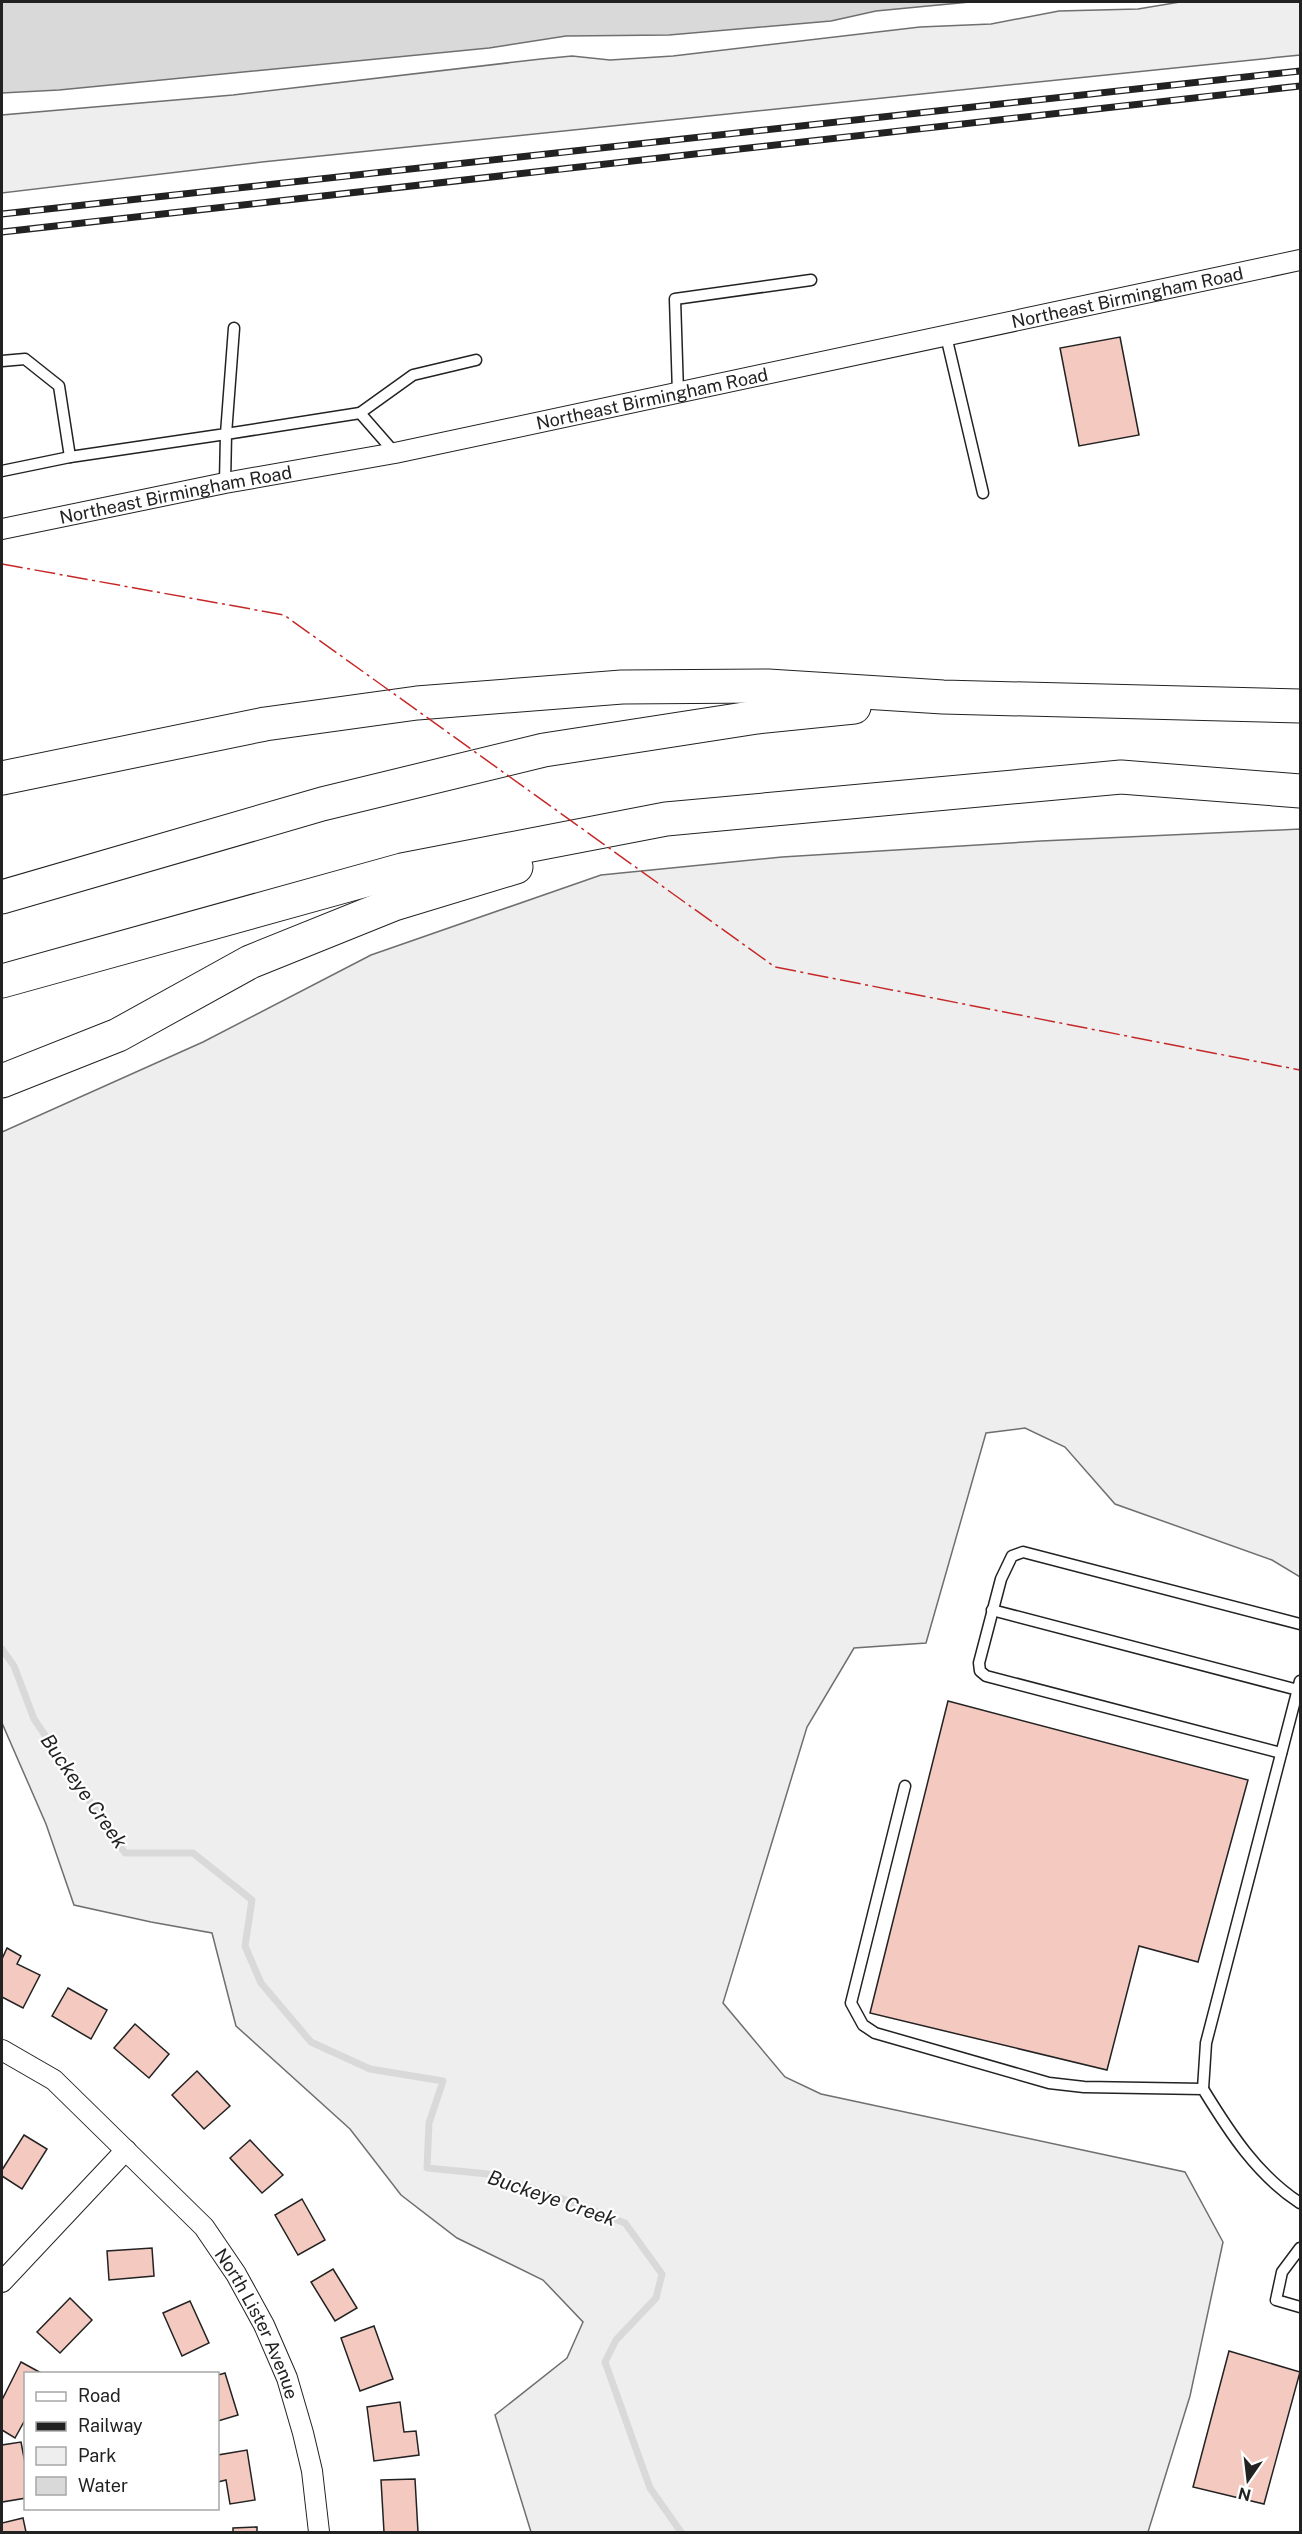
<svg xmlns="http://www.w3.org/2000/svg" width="1302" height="2534" font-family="'Public Sans',sans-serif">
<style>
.green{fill:#eee;stroke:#6f6f6f;stroke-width:1.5}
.water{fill:#d9d9d9;stroke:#6f6f6f;stroke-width:1.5}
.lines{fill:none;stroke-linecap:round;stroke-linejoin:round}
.stream{stroke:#d9d9d9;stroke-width:7}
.building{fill:#f3c9c0;stroke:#222;stroke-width:1.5}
.service-casing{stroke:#222;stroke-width:13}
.minor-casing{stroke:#222;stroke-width:22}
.motorway-casing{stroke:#222;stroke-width:35}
.service{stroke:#fff;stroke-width:10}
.minor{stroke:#fff;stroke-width:20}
.motorway{stroke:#fff;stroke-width:33}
.rail-casing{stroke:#222;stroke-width:7}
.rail{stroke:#fff;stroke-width:4.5;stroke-dasharray:14;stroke-linecap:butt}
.power{stroke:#c62828;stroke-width:1.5;stroke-dasharray:21 4.5 3 4.5;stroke-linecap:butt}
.labels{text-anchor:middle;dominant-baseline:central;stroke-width:4.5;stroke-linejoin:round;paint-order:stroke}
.street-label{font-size:18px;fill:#222;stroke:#fff}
.water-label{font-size:20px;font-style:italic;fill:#222;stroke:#fff}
</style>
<rect width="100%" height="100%" fill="#fff"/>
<g class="green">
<path d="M1180,2H1300V55L262,162L2,193V115L233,95L541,59L572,56L610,60L673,56L920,27L991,24L1059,11L1138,9Z"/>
<path d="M1300,829V1577L1272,1560L1115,1504L1065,1447L1025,1428L986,1433L926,1643L854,1648L807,1727L723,2003L785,2077L821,2094L1185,2172L1223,2242L1190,2396L1148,2532H531L495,2415L567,2358L583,2322L543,2280L457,2238L401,2195L350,2129L236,2026L212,1933L151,1922L74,1905L46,1824L2,1723V1132L203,1042L371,955L601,875L782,857L1041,841Z"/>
</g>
<path class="water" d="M2,2H1015H970L876,11L831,21L669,35L566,36L489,48L59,90L2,93Z"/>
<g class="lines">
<path class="stream" d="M2,1649L14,1666L34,1719L125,1853H193L252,1900L245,1946L261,1983L311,2042L370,2069L443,2081L429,2123L427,2168L488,2174L566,2200L625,2223L662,2274L656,2298L616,2340L605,2362L650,2488L681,2532"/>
</g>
<g class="building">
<path d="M1120,337L1139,435L1079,446L1060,348Z"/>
<path d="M948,1701L1248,1780L1198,1962L1139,1946L1107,2070L870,2013Z"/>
<path d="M7,1948L21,1956L17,1964L40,1975L23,2008L2,1997V1959Z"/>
<path d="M68,1988L107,2010L91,2039L52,2016Z"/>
<path d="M135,2024L169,2054L149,2078L114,2048Z"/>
<path d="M197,2071L230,2106L204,2129L172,2095Z"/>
<path d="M24,2135L47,2149L22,2189L2,2176V2170Z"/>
<path d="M250,2140L283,2175L262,2193L230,2158Z"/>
<path d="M302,2199L325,2240L298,2255L275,2215Z"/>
<path d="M152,2248L154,2276L109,2280L107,2251Z"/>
<path d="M333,2269L357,2308L335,2321L311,2282Z"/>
<path d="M70,2298L92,2320L60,2353L37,2332Z"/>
<path d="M190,2301L209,2343L182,2356L163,2313Z"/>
<path d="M374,2326L393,2379L360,2391L341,2338Z"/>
<path d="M1229,2351L1300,2372L1264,2504L1193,2487Z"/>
<path d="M21,2362L43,2374H26V2418L15,2438L2,2430V2400Z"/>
<path d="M225,2373L238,2415L218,2421V2375Z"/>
<path d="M400,2402L404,2432L416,2431L419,2455L374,2461L367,2407Z"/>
<path d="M21,2442L26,2468V2498L2,2502V2445Z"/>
<path d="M247,2450L255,2500L230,2504L226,2480L218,2482V2455Z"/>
<path d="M415,2479L418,2532H384L381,2480Z"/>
<path d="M23,2518L26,2532H2V2523Z"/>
<path d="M257,2527V2532H233V2528Z"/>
</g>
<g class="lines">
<g class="service-casing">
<g id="service">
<path d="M946,336L983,493"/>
<path d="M2,361L25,359L59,386L70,457"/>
<path d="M678,393L675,299L811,280"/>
<path d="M360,413L413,375L476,360"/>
<path d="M2,471L70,457L226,434L234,328"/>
<path d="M225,483L226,434L360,413L395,453"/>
<path d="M992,1610L1298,1690"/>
<path d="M1281,1753L986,1676L980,1671L979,1663L1001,1579L1012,1556L1023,1552L1300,1624"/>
<path d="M905,1786L851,2003L863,2025L875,2033L1049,2083L1084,2087L1203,2089C1230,2133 1257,2175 1300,2203"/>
<path d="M1203,2089L1206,2043L1300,1681"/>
<path d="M1300,2248L1282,2272L1276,2300L1300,2307"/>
</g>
</g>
<g class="minor-casing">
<g id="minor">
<path id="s1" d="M2,529L225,483L395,453L1300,260"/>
<path id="s2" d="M2,2050L54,2080L204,2227L236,2274L264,2325L287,2378L303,2433L312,2471L319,2532"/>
<path d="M2,2282L126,2150"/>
</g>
</g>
<g class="motorway-casing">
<g id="motorway">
<path d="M2,778L265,724L417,703L622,687L768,686L943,697L1300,706"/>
<path d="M2,897L322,804L544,750L757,717L854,707"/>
<path d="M2,981L402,870L666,819L1121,777L1300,791"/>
<path d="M2,1081L118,1035L250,962L394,904L516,867"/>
</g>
</g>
<use href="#service" class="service"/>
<use href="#minor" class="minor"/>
<use href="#motorway" class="motorway"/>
<g class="rail-casing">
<g id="rail">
<path d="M2,214L1300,71"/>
<path d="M2,232L1300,86"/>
</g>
</g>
<use href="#rail" class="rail"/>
<path class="power" d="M2,564L284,615L775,967L1300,1070"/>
</g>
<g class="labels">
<g class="street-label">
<text stroke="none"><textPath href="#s1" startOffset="1149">Northeast Birmingham Road</textPath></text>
<text stroke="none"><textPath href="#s1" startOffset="663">Northeast Birmingham Road</textPath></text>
<text stroke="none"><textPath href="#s1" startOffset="177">Northeast Birmingham Road</textPath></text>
<text stroke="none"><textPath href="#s2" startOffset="381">North Lister Avenue</textPath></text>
</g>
<g class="water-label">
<text transform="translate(84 1791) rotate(55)">Buckeye Creek</text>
<text transform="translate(552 2198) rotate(19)">Buckeye Creek</text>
</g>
</g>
<rect width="1302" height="2534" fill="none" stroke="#222222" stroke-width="6"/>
<rect x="24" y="2372" width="195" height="138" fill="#ffffff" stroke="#a7a7a7" stroke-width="1.5"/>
<rect x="36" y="2392" width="30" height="9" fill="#ffffff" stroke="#a7a7a7" stroke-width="1.5"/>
<text x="78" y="2402" font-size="18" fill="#222222">Road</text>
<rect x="36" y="2422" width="30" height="9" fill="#222222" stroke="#a7a7a7" stroke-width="1.5"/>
<text x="78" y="2432" font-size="18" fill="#222222">Railway</text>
<rect x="36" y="2447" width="30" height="18" fill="#eeeeee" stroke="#a7a7a7" stroke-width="1.5"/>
<text x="78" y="2462" font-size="18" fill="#222222">Park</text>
<rect x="36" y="2477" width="30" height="18" fill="#d9d9d9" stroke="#a7a7a7" stroke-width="1.5"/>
<text x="78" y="2492" font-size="18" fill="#222222">Water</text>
<g transform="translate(1248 2480) rotate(194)" stroke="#ffffff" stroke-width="4.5" paint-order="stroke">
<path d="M0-4.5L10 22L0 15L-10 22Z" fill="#222222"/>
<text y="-9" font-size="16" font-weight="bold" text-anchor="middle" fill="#222222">N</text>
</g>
</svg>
